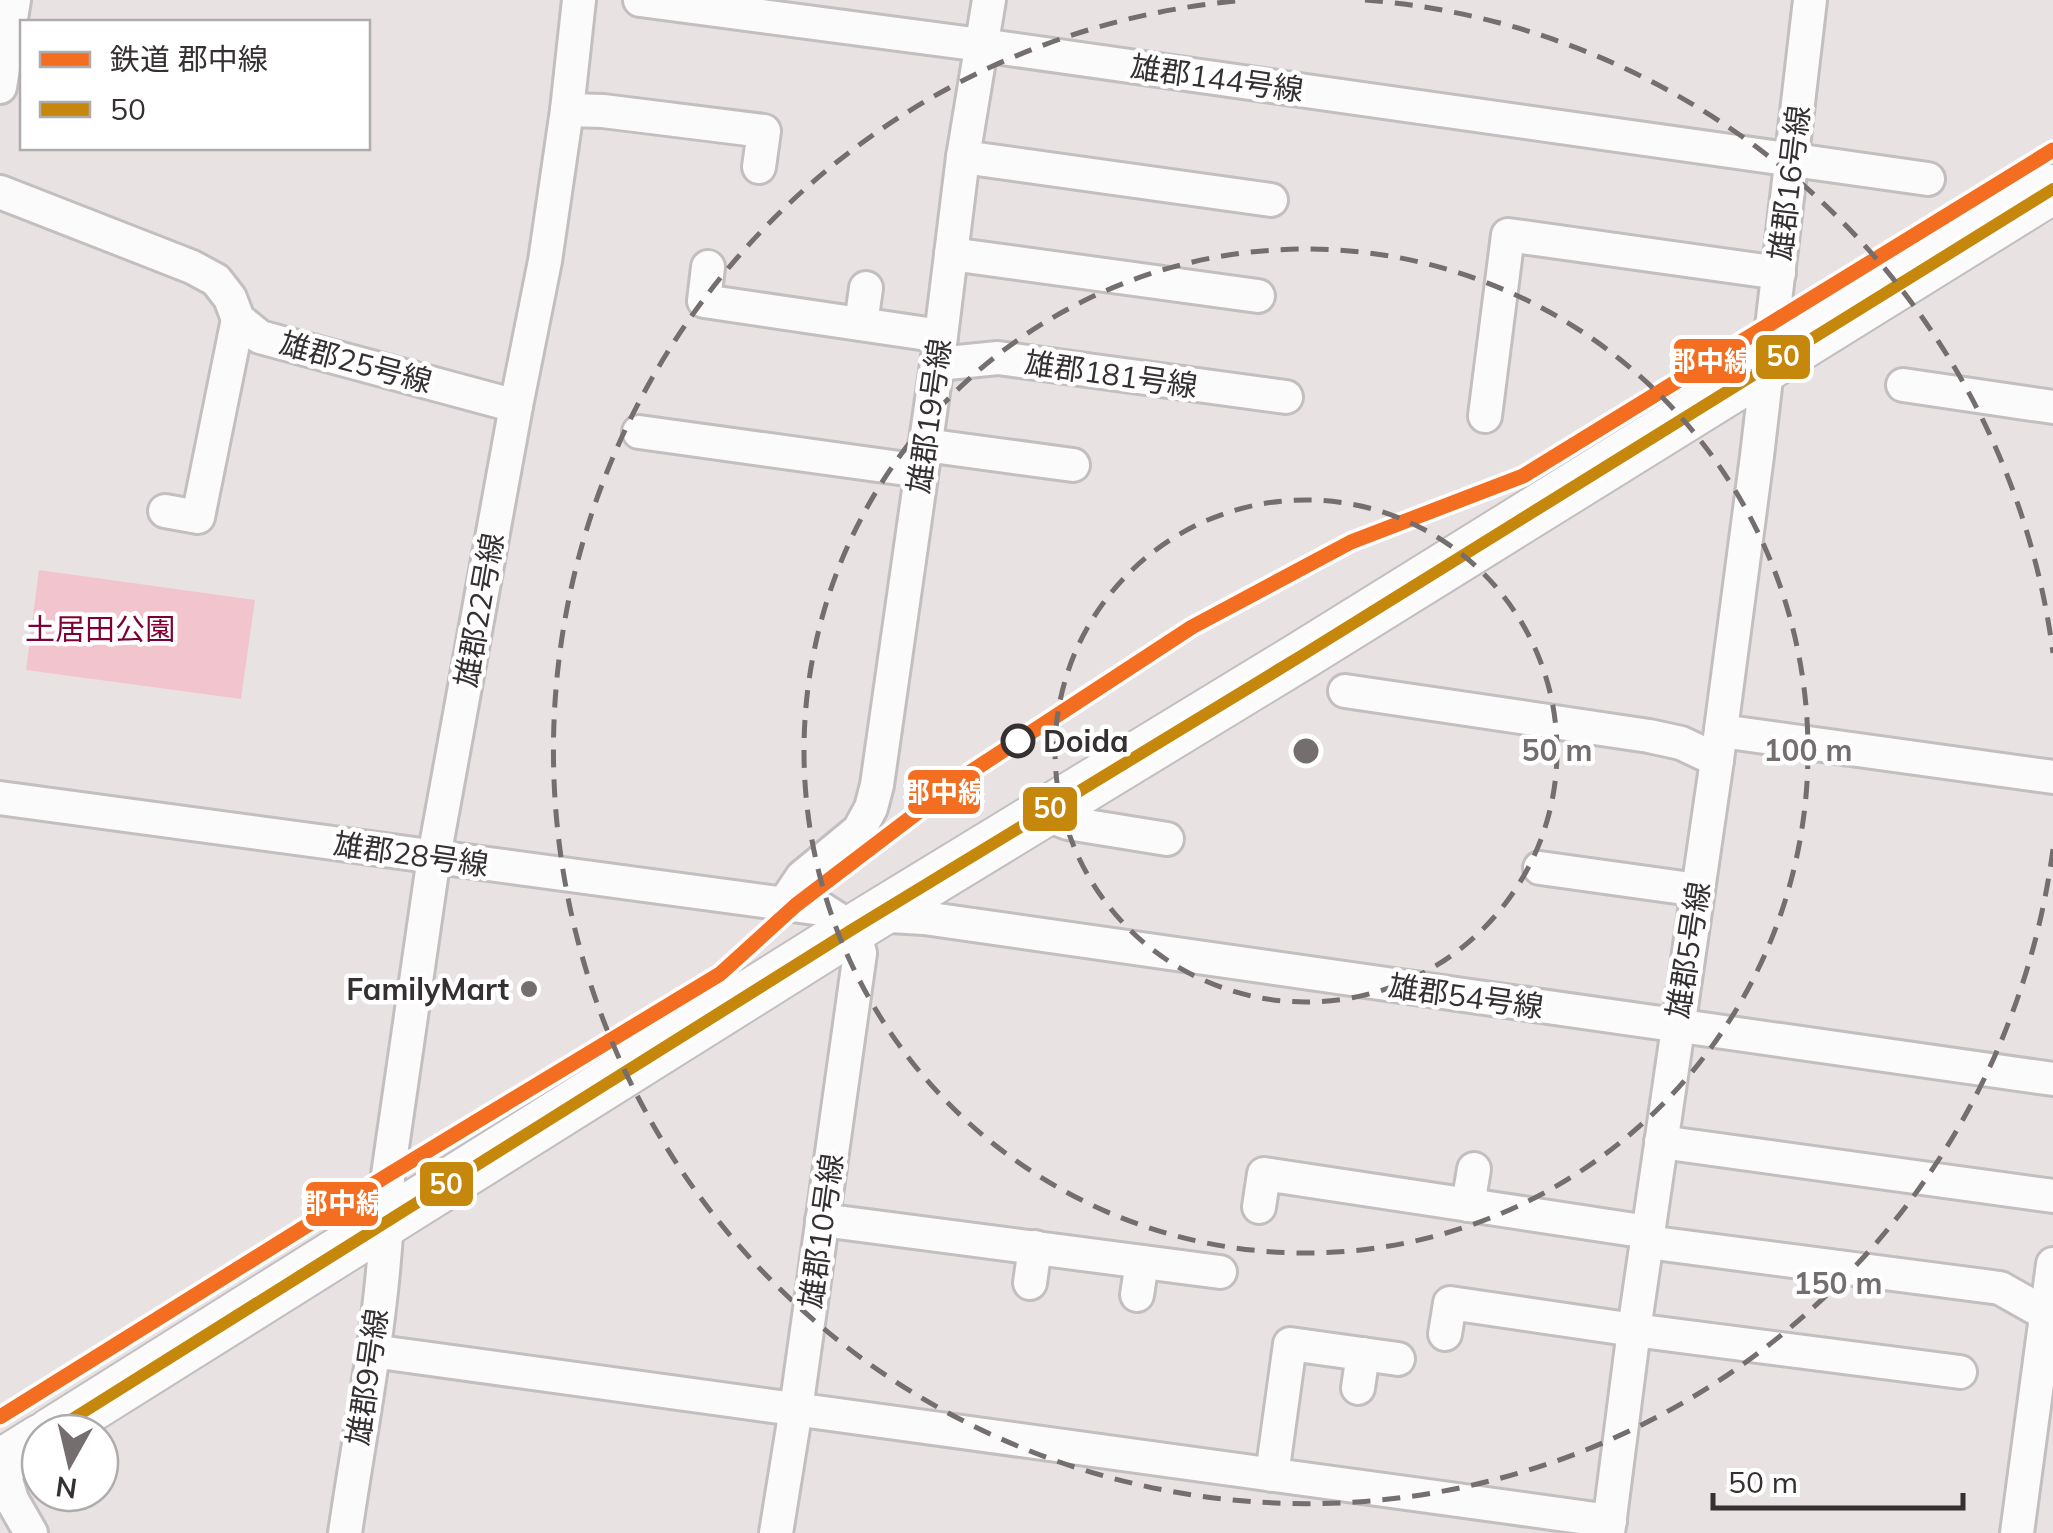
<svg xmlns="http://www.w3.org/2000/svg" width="2053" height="1533" font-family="Mulish,'Noto Sans JP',sans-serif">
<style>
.green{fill:#f2c5ce}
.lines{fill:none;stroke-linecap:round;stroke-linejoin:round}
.minor-casing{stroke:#c3bebf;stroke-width:38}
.secondary-casing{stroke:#c3bebf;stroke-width:52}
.minor{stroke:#fcfbfb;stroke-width:32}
.secondary{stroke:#fcfbfb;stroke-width:48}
.bus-1-casing{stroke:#fff;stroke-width:20}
.bus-1{stroke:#c6880c;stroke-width:12}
.rail-1-casing{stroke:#fff;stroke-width:22}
.rail-1{stroke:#f36e21;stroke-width:15}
.ring{fill:none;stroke:#746e6f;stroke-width:5;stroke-dasharray:18 12}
.stop-dot{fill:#fff;stroke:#353031;stroke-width:5}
.poi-dot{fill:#746e6f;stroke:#fff;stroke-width:4}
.labels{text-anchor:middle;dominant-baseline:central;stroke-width:9;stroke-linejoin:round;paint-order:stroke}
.street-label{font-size:30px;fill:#353031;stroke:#fff}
.park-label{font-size:30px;fill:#7e0034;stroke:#fff}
.stop-label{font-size:30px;font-weight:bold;fill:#353031;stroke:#fff;text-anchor:start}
.poi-label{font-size:30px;font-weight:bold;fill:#353031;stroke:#fff;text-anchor:end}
.centre{fill:#746e6f;stroke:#fff;stroke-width:5}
.ring-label{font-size:30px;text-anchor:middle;font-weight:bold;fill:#746e6f;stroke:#fff;stroke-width:9;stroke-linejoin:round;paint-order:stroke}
.line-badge{stroke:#fff;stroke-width:4}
.badge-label{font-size:28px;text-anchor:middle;font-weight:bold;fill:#fff}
</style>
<rect width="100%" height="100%" fill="#e8e2e3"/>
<path class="green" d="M39,570L255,600L241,699L26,670Z"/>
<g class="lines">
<g class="minor-casing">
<g id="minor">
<path d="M640,0L981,45L1928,179"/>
<path d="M0,87L14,0"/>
<path d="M567,110L603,111L764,131L759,167"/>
<path d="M963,157L1271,200"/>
<path d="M0,192L192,267L216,280L230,298L238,319L260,337L516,406"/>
<path d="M951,254L1258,296"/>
<path d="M708,267L704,301L941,336"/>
<path d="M861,324L866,288"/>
<path d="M937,364L998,358L1286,397"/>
<path d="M1903,385L2053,407"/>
<path d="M1485,416L1508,235L1779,273"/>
<path d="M639,432L921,471"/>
<path d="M925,445L1073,465"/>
<path d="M165,511L198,517L238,319"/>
<path d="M1345,691L1649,736L1681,743L1717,760"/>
<path d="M1721,731L2053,777"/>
<path d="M0,798L822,909L853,929L860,953L796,1409L776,1533"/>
<path d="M1051,809L1060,820L1068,823L1167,839"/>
<path d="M1540,868L1698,890"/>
<path d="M784,904L802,877L859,830L871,808L877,785L941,336L963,157L989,0"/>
<path d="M874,915L924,918L2053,1079"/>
<path d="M1661,1142L2053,1196"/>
<path d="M1468,1205L1474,1169"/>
<path d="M1259,1207L1264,1174L1648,1232"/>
<path d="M822,1220L1220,1272"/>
<path d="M1647,1242L2000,1288L2046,1314"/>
<path d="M1030,1283L1035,1247"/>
<path d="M1137,1295L1142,1262"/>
<path d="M1445,1334L1450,1303L1634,1330L1960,1372"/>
<path d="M372,1351L1610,1521"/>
<path d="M1358,1388L1363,1354"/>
<path d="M1,1464L12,1500L31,1533"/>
<path d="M1272,1475L1290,1344L1398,1359"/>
<path d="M345,1533C362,1416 388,1294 388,1175L434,857L516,406L545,261L567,110L579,0"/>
<path d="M1608,1533L1634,1330L1717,760L1757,456L1810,0"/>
<path d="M2017,1533L2053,1264"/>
</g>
</g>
<g class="secondary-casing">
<g id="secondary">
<path d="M50,1433L853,929L1301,656L2053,189"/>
<path d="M0,1464L40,1439"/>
</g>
</g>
<use href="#minor" class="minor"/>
<use href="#secondary" class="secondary"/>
<g class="bus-1-casing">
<path id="bus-1" d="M50,1433L853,929L1301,656L2053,189"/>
</g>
<use href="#bus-1" class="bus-1"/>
<g class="rail-1-casing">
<path id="rail-1" d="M0,1417L388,1175L720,974L796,905L972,771L1192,627L1351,542L1523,476L2053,150"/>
</g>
<use href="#rail-1" class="rail-1"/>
</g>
<g class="ring">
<circle cx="1306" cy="751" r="251"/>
<circle cx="1306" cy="751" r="502"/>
<path d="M2053 849A753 753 0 1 1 1247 0M1365 0A753 753 0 0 1 2053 653"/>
</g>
<circle class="stop-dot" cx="1018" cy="741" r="15"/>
<circle class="poi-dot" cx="529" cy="989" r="10"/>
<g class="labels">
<g class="street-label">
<text transform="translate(1217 78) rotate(8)">雄郡144号線</text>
<text transform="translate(1789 183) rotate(-83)">雄郡16号線</text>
<text transform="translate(356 362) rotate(15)">雄郡25号線</text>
<text transform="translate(1111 374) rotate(8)">雄郡181号線</text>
<text transform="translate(929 416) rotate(-82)">雄郡19号線</text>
<text transform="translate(479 610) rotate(-80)">雄郡22号線</text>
<text transform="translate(411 854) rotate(8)">雄郡28号線</text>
<text transform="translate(1688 950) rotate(-81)">雄郡5号線</text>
<text transform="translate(1466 996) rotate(8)">雄郡54号線</text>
<text transform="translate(821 1231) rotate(-82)">雄郡10号線</text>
<text transform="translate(367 1377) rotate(-82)">雄郡9号線</text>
</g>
<g class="park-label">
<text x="100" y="629">土居田公園</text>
</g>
<g class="stop-label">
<text x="1043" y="741">Doida</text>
</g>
<g class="poi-label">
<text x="509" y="989">FamilyMart</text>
</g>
</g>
<circle cx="1306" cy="751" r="15" class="centre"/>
<g class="ring-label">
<text x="1557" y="761">50 m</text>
<text x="1808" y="761">100 m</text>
<text x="1838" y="1294">150 m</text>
</g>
<g class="line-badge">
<rect x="1754" y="333" width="58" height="48" rx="10" fill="#c6880c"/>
<rect x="1672" y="337" width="76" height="48" rx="10" fill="#f36e21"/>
<rect x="906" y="768" width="76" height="48" rx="10" fill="#f36e21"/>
<rect x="1021" y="785" width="58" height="48" rx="10" fill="#c6880c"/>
<rect x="418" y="1160" width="57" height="48" rx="10" fill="#c6880c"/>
<rect x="304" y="1180" width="76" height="48" rx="10" fill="#f36e21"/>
</g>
<g class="badge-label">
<text x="1783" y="366">50</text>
<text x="1710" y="371">郡中線</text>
<text x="944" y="802">郡中線</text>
<text x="1050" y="818">50</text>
<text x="446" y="1194">50</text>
<text x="342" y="1213">郡中線</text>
</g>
<rect x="20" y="20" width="350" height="130" fill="#ffffff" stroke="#aeacad" stroke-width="2.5"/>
<rect x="40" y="52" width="50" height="15" fill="#f36e21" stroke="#aeacad" stroke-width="2.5"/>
<text x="110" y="70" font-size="30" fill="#353031">鉄道 郡中線</text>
<rect x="40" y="102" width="50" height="15" fill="#c6880c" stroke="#aeacad" stroke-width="2.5"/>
<text x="110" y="120" font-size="30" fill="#353031">50</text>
<g transform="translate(70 1463) rotate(188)"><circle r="48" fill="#ffffff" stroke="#aeacad" stroke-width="2.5"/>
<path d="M0-8L18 38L0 25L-18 38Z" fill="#746e6f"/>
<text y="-15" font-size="28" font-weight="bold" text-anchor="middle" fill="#353031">N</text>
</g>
<path d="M1713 1493v15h250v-15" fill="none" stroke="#353031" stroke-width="5"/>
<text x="1728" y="1493" font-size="30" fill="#353031" stroke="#ffffff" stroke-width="8" paint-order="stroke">50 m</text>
</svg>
